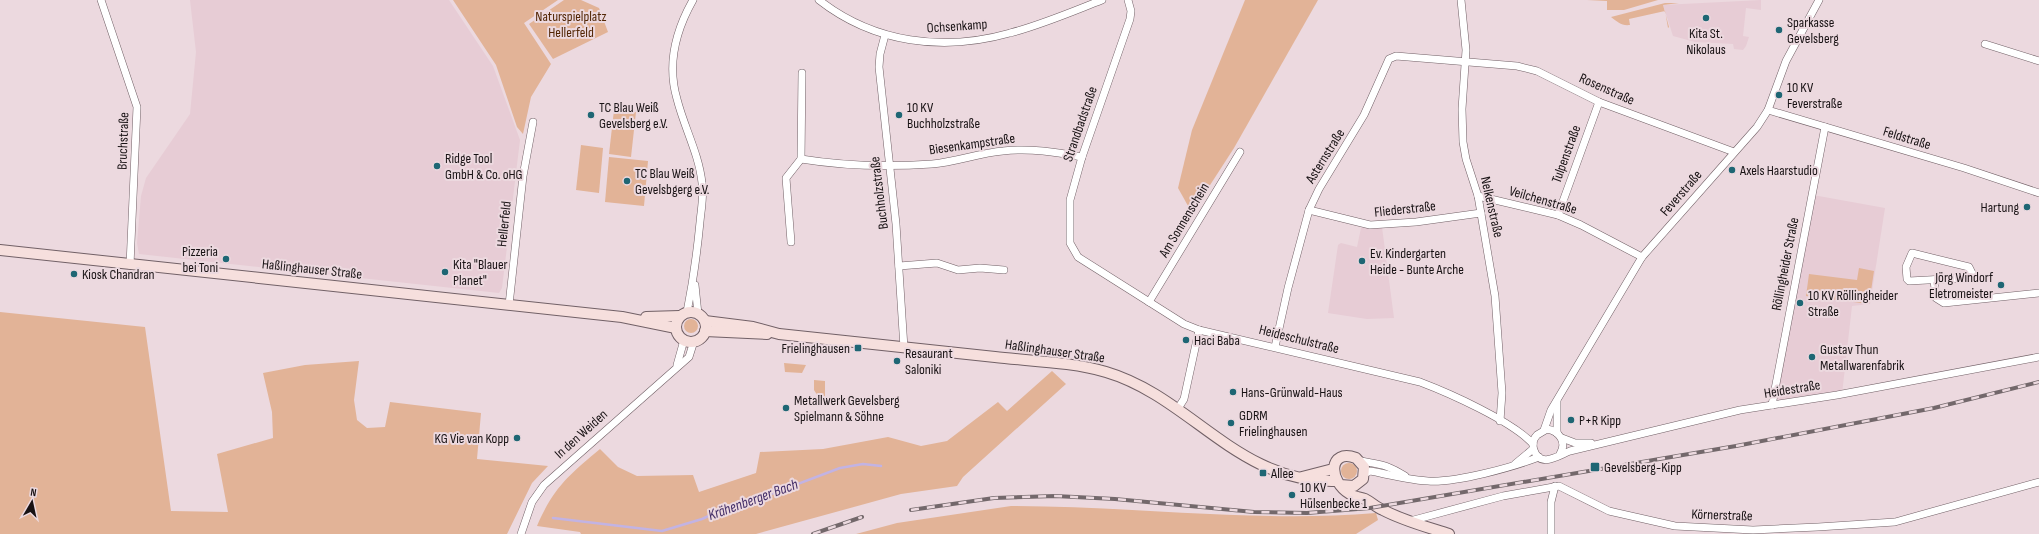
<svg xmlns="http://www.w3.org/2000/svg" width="2039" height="534" font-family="'Sofia Sans Condensed',sans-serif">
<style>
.built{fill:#e7ccd5}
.green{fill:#e2b397}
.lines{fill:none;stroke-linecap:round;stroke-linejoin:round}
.stream{stroke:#c2b3e3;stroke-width:2.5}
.street-casing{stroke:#716066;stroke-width:8}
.secondary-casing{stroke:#716066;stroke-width:12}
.street{stroke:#fff;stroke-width:7}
.secondary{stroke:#f6dfdd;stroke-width:10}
.rail-casing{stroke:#73686b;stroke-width:4}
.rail{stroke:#ecd9df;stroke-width:2.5;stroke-dasharray:8;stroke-linecap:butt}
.poi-dot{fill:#1e6674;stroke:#ecd9df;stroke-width:1.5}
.labels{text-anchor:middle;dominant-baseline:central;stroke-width:4;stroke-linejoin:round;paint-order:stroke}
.park-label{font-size:14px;fill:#522605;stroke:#ecd9df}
.poi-label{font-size:14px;fill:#181214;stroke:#ecd9df;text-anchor:start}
.street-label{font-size:14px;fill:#181214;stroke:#ecd9df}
.water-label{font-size:15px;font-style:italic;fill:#432d67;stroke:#ecd9df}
</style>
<rect width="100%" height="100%" fill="#ecd9df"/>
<g class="built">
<path d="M190,0H449L493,66L520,140L502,288L499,293L139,254L137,243L141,196L146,178L190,114L196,52Z"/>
<path d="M1761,0V10L1746,8L1743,36L1749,37L1746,46L1743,50L1734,49L1733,44L1695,42L1673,36L1663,5Z"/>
<path d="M1813,195L1885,208L1870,304L1852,306L1842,394L1772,405Z"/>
<path d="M1382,227L1394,318L1367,319L1328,313L1338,245L1341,243L1357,247L1361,228Z"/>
</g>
<g class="green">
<path d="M453,0H558L524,23L551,64L531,97L523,134L517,127L496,65Z"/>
<path d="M564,0H581L599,8L608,32L553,59L529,24Z"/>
<path d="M1245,0H1318L1234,148L1192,213L1178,188L1192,130Z"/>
<path d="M1587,0H1658L1624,10H1607V1Z"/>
<path d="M1665,3H1679L1663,5L1669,27L1668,28L1665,11L1629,19L1630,25C1621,26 1618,22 1611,17Z"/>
<path d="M614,110L636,112L631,157L609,154Z"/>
<path d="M581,145L603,148L599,193L576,190Z"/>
<path d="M609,157L648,161L644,206L605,202Z"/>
<path d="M1859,268L1874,271L1869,304L1806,296L1809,274L1857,280Z"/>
<path d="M0,312L145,327L171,511L228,512L217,454L273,438L272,412L263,373L305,365L359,361L354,400L357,420L367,428L385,427L390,402L481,413L477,459L548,466L532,483L507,534H0Z"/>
<circle cx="691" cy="326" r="7"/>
<path d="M784,363L806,365L802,373L785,372Z"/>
<path d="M1052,371L1066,384L963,477L957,486L901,494L756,534H581L580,532L537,526C553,488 569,475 600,449L618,467L637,476L693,475L699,492L756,473L760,452L823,449L888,437L921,446L947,441L998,402L1007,411Z"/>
<path d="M814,380L825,381V396L821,401L814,390Z"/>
<circle cx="1349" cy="471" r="8"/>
<path d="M1011,506C1133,506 1254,523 1376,513L1378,520L1356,534H856L897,523Z"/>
</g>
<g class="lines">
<path class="stream" d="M553,518L662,531L702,519L726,508L750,502L840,468L863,464L881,466"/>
<g class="street-casing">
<g id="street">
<path d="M101,0L137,107L130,265"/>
<path d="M819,0C874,43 943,52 1010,33C1041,25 1071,12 1102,0"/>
<path d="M1128,0L1131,11L1130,19L1082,157L1070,200V243L1078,257L1184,324L1199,330L1420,382C1449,393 1512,421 1533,444"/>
<path d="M1461,0L1466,50L1462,109L1463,142L1466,159L1478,196L1495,296L1502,393L1500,421"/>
<path d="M885,35L880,54L879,67L896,224L904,348"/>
<path d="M1985,44L2039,61"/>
<path d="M1768,110L1964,168L2039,193"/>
<path d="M801,159C844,166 889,167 932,164C956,162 979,153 1003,151C1030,148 1056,152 1082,157"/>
<path d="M1478,196L1558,215L1581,225L1642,257"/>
<path d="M1309,210L1370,225L1416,222L1481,213"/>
<path d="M1558,215L1599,102"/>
<path d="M791,242L786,178L801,159L802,73"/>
<path d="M1912,253L1969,267L1972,273L1968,278H1964L1909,281L1907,279L1906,267Z"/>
<path d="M899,266L937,263L958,270L980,268L1004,270"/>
<path d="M1934,280L1936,298L1944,303L2039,293"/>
<path d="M695,285L698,314"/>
<path d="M1149,302L1240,152"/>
<path d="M509,305L523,176L533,122"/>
<path d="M687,312C693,282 697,253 700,222C701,210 704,196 702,183C699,154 684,127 677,99C667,65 676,30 693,0"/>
<path d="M1275,347L1288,288L1309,210L1319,189L1364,115L1389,59L1396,56L1517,66L1537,71L1599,102L1734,152"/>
<path d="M677,365L684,340"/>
<path d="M1557,402V433"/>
<path d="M1772,405L1825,127"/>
<path d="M1177,410L1184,399L1199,330"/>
<path d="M1544,430L1551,410L1642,257L1757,127L1768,110L1786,61L1819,0"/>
<path d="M1562,438L1575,443H1591"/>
<path d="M1560,454C1567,443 1560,431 1547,429L1537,435C1533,439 1532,444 1534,450C1540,469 1559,455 1570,451L1740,410L1837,395L2039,357"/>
<path d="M1361,461C1382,465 1386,464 1405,476"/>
<path d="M1515,464L1533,449"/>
<path d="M1364,474L1370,471L1376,472C1393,476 1410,480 1428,481C1456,483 1513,467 1539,457"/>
<path d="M1410,521L1503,496L1559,486L1609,511L1675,526L1753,530L1818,527L1895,522L2039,482"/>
<path d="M521,534L532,502L544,485L689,357L694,341"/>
<path d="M1551,534V502L1555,486"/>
</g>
</g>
<g class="secondary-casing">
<g id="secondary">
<path d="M0,250L622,317L676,328"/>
<circle cx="691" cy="327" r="15"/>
<path d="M646,317L680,316"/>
<path d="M705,321L753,327L779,334C851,342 923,350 995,357C1029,361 1073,362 1106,372C1191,397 1238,484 1336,481"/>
<path d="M705,331L767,334"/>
<path d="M1302,477L1333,469"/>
<path d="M1340,485L1354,486L1363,479L1364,467L1356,458C1328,448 1328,481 1350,494C1354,497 1360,497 1365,499C1371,502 1376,507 1383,510C1404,521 1427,527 1449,534"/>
</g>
</g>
<use href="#street" class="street"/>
<use href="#secondary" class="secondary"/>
<g class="rail-casing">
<g id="rail">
<path d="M911,510L994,498L1055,496L1115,499L1254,512L1307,513L1370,508L1736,446L1934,408L2039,382"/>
<path d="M813,534L862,517"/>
</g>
</g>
<use href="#rail" class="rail"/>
</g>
<g class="poi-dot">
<circle cx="1706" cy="18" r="4"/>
<circle cx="1779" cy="30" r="4"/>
<circle cx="1779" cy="95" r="4"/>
<circle cx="591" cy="115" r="4"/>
<circle cx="899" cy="115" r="4"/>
<circle cx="437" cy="166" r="4"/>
<circle cx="1732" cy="170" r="4"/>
<circle cx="627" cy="181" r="4"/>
<circle cx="2027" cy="207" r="4"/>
<circle cx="226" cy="259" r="4"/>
<circle cx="1362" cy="261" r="4"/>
<circle cx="445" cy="272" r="4"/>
<circle cx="74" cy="274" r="4"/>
<circle cx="2001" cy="285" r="4"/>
<circle cx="1800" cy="303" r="4"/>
<circle cx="1186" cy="340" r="4"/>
<rect x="854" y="344" width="8" height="8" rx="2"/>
<circle cx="1812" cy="357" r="4"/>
<circle cx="897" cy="361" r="4"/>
<circle cx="1233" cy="392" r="4"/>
<circle cx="786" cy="408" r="4"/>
<circle cx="1571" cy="420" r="4"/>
<circle cx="1231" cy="423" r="4"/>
<circle cx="517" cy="438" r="4"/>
<rect x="1590" y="462" width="10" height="10" rx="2"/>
<rect x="1259" y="469" width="8" height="8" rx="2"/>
<circle cx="1292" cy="495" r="4"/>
</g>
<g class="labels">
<g class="park-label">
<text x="571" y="16">Naturspielplatz<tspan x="571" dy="16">Hellerfeld</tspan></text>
</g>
<g class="poi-label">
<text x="1787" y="22">Sparkasse<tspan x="1787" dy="16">Gevelsberg</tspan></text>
<text x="1706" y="33" text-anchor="middle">Kita St.<tspan x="1706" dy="16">Nikolaus</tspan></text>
<text x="1787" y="87">10 KV<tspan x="1787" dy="16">Feverstraße</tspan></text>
<text x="599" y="107">TC Blau Weiß<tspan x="599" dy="16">Gevelsberg e.V.</tspan></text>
<text x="907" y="107">10 KV<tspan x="907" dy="16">Buchholzstraße</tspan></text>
<text x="445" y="158">Ridge Tool<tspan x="445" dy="16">GmbH &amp; Co. oHG</tspan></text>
<text x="1740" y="170">Axels Haarstudio</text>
<text x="635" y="173">TC Blau Weiß<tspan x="635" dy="16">Gevelsbgerg e.V.</tspan></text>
<text x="2019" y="207" text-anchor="end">Hartung</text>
<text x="218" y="251" text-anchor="end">Pizzeria<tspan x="218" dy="16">bei Toni</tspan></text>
<text x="1370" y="253">Ev. Kindergarten<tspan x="1370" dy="16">Heide - Bunte Arche</tspan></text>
<text x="453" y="264">Kita "Blauer<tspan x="453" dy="16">Planet"</tspan></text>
<text x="82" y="274">Kiosk Chandran</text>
<text x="1993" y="277" text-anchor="end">Jörg Windorf<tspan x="1993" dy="16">Eletromeister</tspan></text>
<text x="1808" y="295">10 KV Röllingheider<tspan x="1808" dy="16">Straße</tspan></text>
<text x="1194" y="340">Haci Baba</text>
<text x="850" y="348" text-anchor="end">Frielinghausen</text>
<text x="1820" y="349">Gustav Thun<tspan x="1820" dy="16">Metallwarenfabrik</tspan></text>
<text x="905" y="353">Resaurant<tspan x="905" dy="16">Saloniki</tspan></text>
<text x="1241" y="392">Hans-Grünwald-Haus</text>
<text x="794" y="400">Metallwerk Gevelsberg<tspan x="794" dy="16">Spielmann &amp; Söhne</tspan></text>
<text x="1239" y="415">GDRM<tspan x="1239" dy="16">Frielinghausen</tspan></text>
<text x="1579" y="420">P+R Kipp</text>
<text x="509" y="438" text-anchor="end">KG Vie van Kopp</text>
<text x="1604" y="467">Gevelsberg-Kipp</text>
<text x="1271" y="473">Allee</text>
<text x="1300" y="487">10 KV<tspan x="1300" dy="16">Hülsenbecke 1</tspan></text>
</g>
<g class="street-label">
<text transform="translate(957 26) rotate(-4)">Ochsenkamp</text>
<text transform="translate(1607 89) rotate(24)">Rosenstraße</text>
<text transform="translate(1080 124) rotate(-71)">Strandbadstraße</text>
<text transform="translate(1907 138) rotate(17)">Feldstraße</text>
<text transform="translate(123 141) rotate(-88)">Bruchstraße</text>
<text transform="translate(972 144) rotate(-8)">Biesenkampstraße</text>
<text transform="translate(1566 154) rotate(-70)">Tulpenstraße</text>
<text transform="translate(1325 156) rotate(-58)">Asternstraße</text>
<text transform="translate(879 193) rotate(-97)">Buchholzstraße</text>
<text transform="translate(1681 193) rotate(-49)">Feverstraße</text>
<text transform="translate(1543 200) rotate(16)">Veilchenstraße</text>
<text transform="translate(1492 207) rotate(77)">Nelkenstraße</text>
<text transform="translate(1405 209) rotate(-6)">Fliederstraße</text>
<text transform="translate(1184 220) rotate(-59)">Am Sonnenschein</text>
<text transform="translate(504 224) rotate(-84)">Hellerfeld</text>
<text transform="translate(1785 264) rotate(-79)">Röllingheider Straße</text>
<text transform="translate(312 269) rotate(6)">Haßlinghauser Straße</text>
<text transform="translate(1299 339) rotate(14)">Heideschulstraße</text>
<text transform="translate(1055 351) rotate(8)">Haßlinghauser Straße</text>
<text transform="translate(1792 389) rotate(-9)">Heidestraße</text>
<text transform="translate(581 434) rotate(-42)">In den Weiden</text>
<text transform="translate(1722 515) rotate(2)">Körnerstraße</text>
</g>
<g class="water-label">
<text transform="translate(753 500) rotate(-20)">Krähenberger Bach</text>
</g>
</g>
<g transform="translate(32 502) rotate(9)" stroke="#ecd9df" stroke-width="3" paint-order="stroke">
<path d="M0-3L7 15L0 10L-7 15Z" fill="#181214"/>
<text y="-6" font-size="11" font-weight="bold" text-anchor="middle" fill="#181214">N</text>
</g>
</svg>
